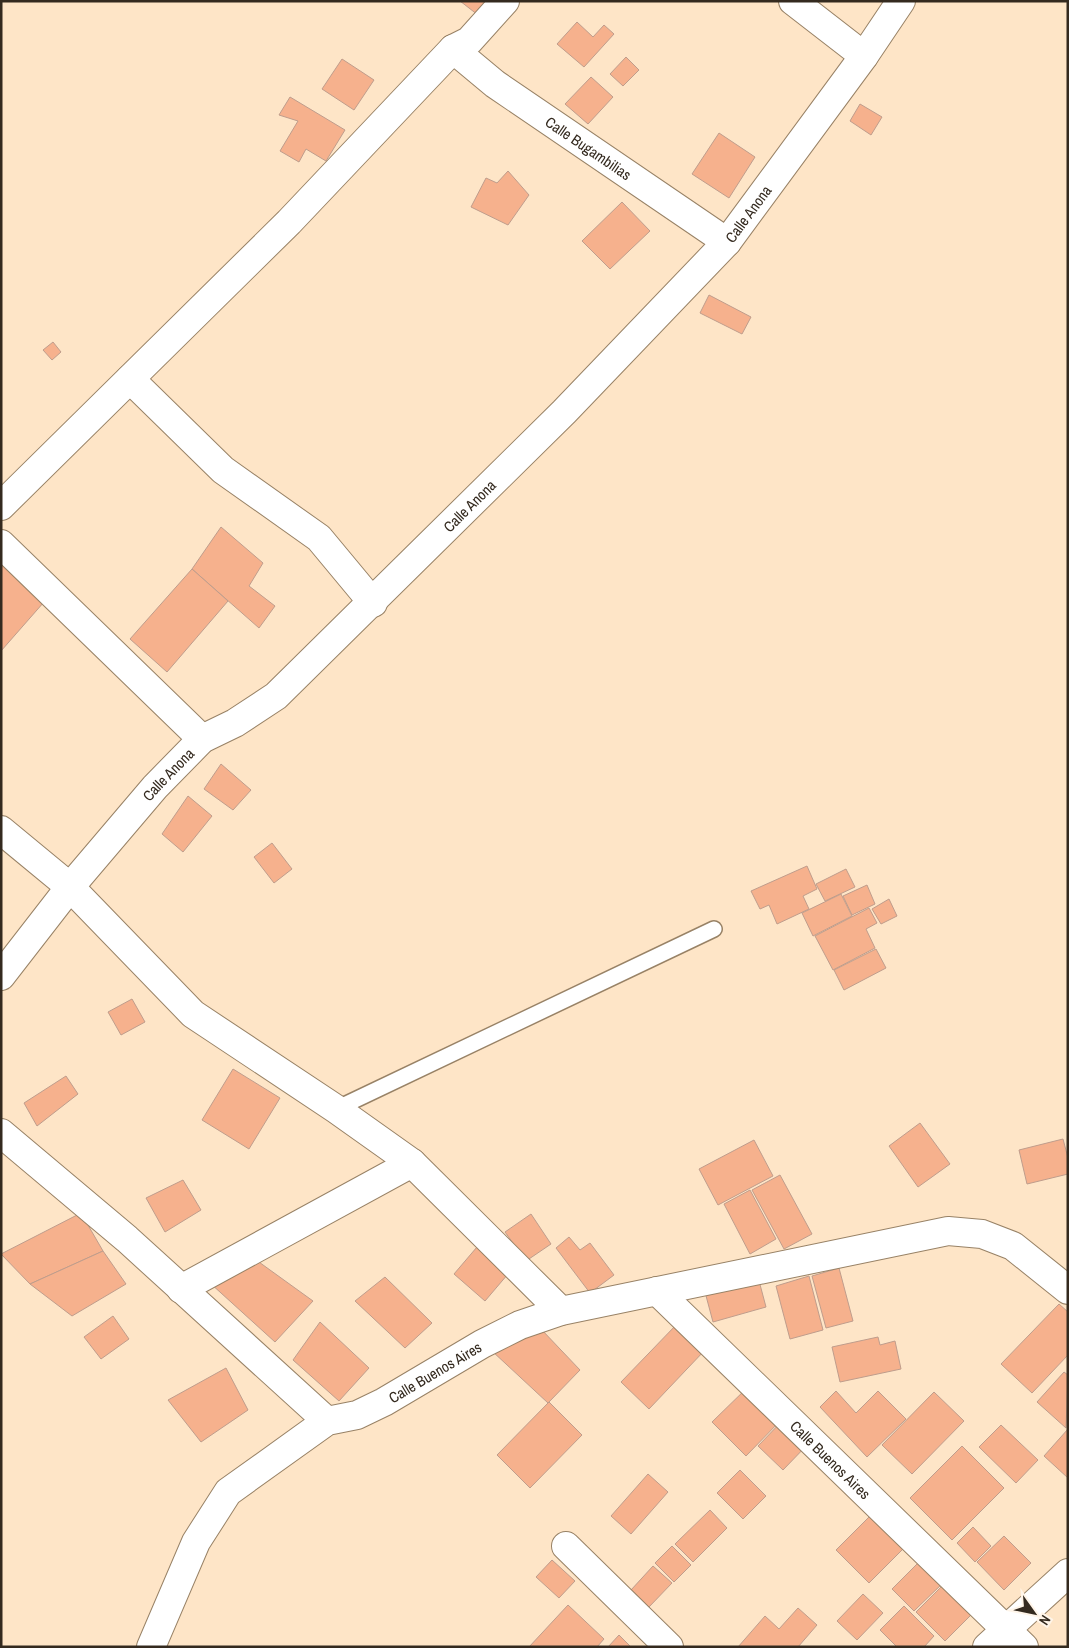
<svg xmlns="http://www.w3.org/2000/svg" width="1069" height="1648" font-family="'Archivo Narrow',sans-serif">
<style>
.building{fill:#f6b18d;stroke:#bf9d8c}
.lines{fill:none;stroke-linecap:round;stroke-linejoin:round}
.lane-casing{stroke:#988266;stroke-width:18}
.street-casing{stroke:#988266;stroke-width:30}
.lane{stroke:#fff;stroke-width:15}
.street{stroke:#fff;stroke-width:28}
.labels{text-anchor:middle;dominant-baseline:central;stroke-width:4.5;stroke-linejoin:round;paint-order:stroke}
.street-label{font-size:15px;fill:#342a1f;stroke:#fff5e9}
</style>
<rect width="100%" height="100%" fill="#fee5c7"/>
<g class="building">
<path d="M460,1H489L478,15Z"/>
<path d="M577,22L593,37L604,25L614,34L584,67L557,44Z"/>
<path d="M626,57L639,70L623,86L610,74Z"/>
<path d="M342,59L374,80L354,110L322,89Z"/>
<path d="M591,77L613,97L588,124L565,104Z"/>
<path d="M290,97L345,130L326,161L306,149L299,162L280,151L298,121L279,115Z"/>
<path d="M860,104L882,117L871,135L850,121Z"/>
<path d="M719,133L755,157L729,198L692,174Z"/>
<path d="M508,171L529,195L508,225L471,207L486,178L497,183Z"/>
<path d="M622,202L650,231L610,269L582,241Z"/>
<path d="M709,295L751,317L742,334L700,313Z"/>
<path d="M53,342L61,352L52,360L43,350Z"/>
<path d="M221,527L263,563L249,586L275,606L259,628L192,569Z"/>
<path d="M1,559L44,602L1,651Z"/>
<path d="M192,569L228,601L167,672L130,639Z"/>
<path d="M221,764L251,790L233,810L204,789Z"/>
<path d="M188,796L212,816L183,852L162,834Z"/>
<path d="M272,843L292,869L274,883L254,857Z"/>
<path d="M807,866L817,889L803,896L809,909L777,924L769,905L760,909L751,891Z"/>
<path d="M846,869L855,887L825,901L816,884Z"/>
<path d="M867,885L875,904L852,915L843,896Z"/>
<path d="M841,894L852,916L813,936L802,913Z"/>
<path d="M889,899L897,916L881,924L872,909Z"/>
<path d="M869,908L877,923L866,929L875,948L833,970L815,936Z"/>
<path d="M876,949L886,968L844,990L834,970Z"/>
<path d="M132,999L145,1022L121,1035L108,1012Z"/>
<path d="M233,1069L280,1098L249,1149L202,1120Z"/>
<path d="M66,1076L78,1094L37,1126L24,1103Z"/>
<path d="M920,1123L950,1164L918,1187L889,1146Z"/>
<path d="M1063,1139L1068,1158V1174L1027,1184L1019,1150Z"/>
<path d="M754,1140L773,1176L718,1205L699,1169Z"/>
<path d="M780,1175L812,1234L784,1249L752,1190Z"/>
<path d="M183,1180L201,1210L165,1232L146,1198Z"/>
<path d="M750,1190L776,1239L750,1254L724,1204Z"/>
<path d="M81,1213L103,1251L30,1284L1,1254Z"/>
<path d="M531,1214L551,1244L526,1261L505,1232Z"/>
<path d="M569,1237L580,1250L590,1243L614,1275L590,1293L556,1248Z"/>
<path d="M477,1247L508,1274L485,1301L454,1274Z"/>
<path d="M103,1251L126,1284L72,1316L30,1284Z"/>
<path d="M252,1257L313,1301L275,1342L210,1283Z"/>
<path d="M839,1268L853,1321L826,1328L812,1276Z"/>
<path d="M809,1276L823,1330L790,1339L776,1286Z"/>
<path d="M385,1277L432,1323L405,1348L355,1301Z"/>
<path d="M758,1277L766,1307L713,1322L705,1292Z"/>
<path d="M1059,1304L1068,1312V1355L1032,1393L1001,1364Z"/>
<path d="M113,1316L129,1339L101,1359L84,1337Z"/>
<path d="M320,1322L369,1368L339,1401L293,1360Z"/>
<path d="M677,1324L705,1350L649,1409L621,1382Z"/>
<path d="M541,1329L580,1370L548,1403L492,1351Z"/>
<path d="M878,1337L880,1345L895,1341L901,1369L840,1382L832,1347Z"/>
<path d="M226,1368L248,1410L201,1442L168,1400Z"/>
<path d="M1064,1372L1068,1375L1066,1428L1037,1402Z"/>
<path d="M750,1385L783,1418L746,1456L712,1422Z"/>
<path d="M836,1391L856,1413L878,1391L906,1419L867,1457L820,1407Z"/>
<path d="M934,1392L964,1421L912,1474L882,1445Z"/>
<path d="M549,1402L582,1435L530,1488L497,1455Z"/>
<path d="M784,1419L809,1443L783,1470L758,1446Z"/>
<path d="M1001,1425L1038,1460L1016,1483L979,1447Z"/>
<path d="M1068,1429V1478L1044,1456Z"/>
<path d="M962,1446L1004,1488L952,1540L910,1498Z"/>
<path d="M740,1470L766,1496L743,1519L717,1493Z"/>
<path d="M648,1474L668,1492L631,1534L611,1516Z"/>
<path d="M710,1510L727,1528L693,1562L675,1544Z"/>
<path d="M874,1512L907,1545L869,1583L836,1550Z"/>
<path d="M973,1527L991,1546L975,1562L957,1543Z"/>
<path d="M1004,1536L1031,1563L1004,1590L977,1562Z"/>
<path d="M672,1546L691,1565L674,1582L655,1563Z"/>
<path d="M552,1560L575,1581L559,1598L536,1577Z"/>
<path d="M920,1561L943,1583L914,1611L892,1589Z"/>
<path d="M653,1566L672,1583L649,1607L631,1590Z"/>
<path d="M947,1581L976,1610L945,1641L916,1612Z"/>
<path d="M863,1594L883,1613L857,1640L837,1621Z"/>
<path d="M568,1605L604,1639L597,1647H529Z"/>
<path d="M904,1606L934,1636L924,1647H897L880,1630Z"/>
<path d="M798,1608L817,1625L798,1647H738L765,1616L779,1629Z"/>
<path d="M619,1635L631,1647H608Z"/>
</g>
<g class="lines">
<g class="lane-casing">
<path id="lane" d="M336,1109L714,929"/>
</g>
<g class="street-casing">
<g id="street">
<path d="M793,1L864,56"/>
<path id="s1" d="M453,49L495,84L727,242"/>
<path d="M130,379L223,470L319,538L373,603"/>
<path d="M1,506L289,222L453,49L469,41L505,1"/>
<path d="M1,544L202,739"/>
<path d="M1,830L70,887L193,1014L336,1109L412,1163L561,1311"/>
<path id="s2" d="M1,976L70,887L155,787L202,739L235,723L276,696L564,412L727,242L864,56L901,1"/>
<path d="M1,1133L127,1239L327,1421"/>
<path d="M181,1289L412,1163"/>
<path id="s3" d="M657,1291L1024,1647"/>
<path d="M566,1546L669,1647"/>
<path id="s4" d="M151,1647L196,1542L228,1492L327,1421L357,1415L384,1402L482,1344L520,1325L561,1311L948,1231L982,1234L1013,1246L1068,1290"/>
<path d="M987,1647L1068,1573"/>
</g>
</g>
<use href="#lane" class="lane"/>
<use href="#street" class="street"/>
</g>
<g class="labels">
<g class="street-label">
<text stroke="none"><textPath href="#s1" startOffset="168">Calle Bugambilias</textPath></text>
<text stroke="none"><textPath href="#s2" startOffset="1072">Calle Anona</textPath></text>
<text stroke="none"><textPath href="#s2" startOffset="668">Calle Anona</textPath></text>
<text stroke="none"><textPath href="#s2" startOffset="262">Calle Anona</textPath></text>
<text stroke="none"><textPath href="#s4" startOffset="415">Calle Buenos Aires</textPath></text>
<text stroke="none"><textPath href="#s3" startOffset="242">Calle Buenos Aires</textPath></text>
</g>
</g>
<rect width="1069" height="1648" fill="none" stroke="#342a1f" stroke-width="5"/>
<g transform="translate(1034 1613) rotate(123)" stroke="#fff5e9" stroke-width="4" paint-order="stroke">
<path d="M0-4L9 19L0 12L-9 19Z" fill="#342a1f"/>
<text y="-8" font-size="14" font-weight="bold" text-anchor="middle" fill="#342a1f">N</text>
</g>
</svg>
